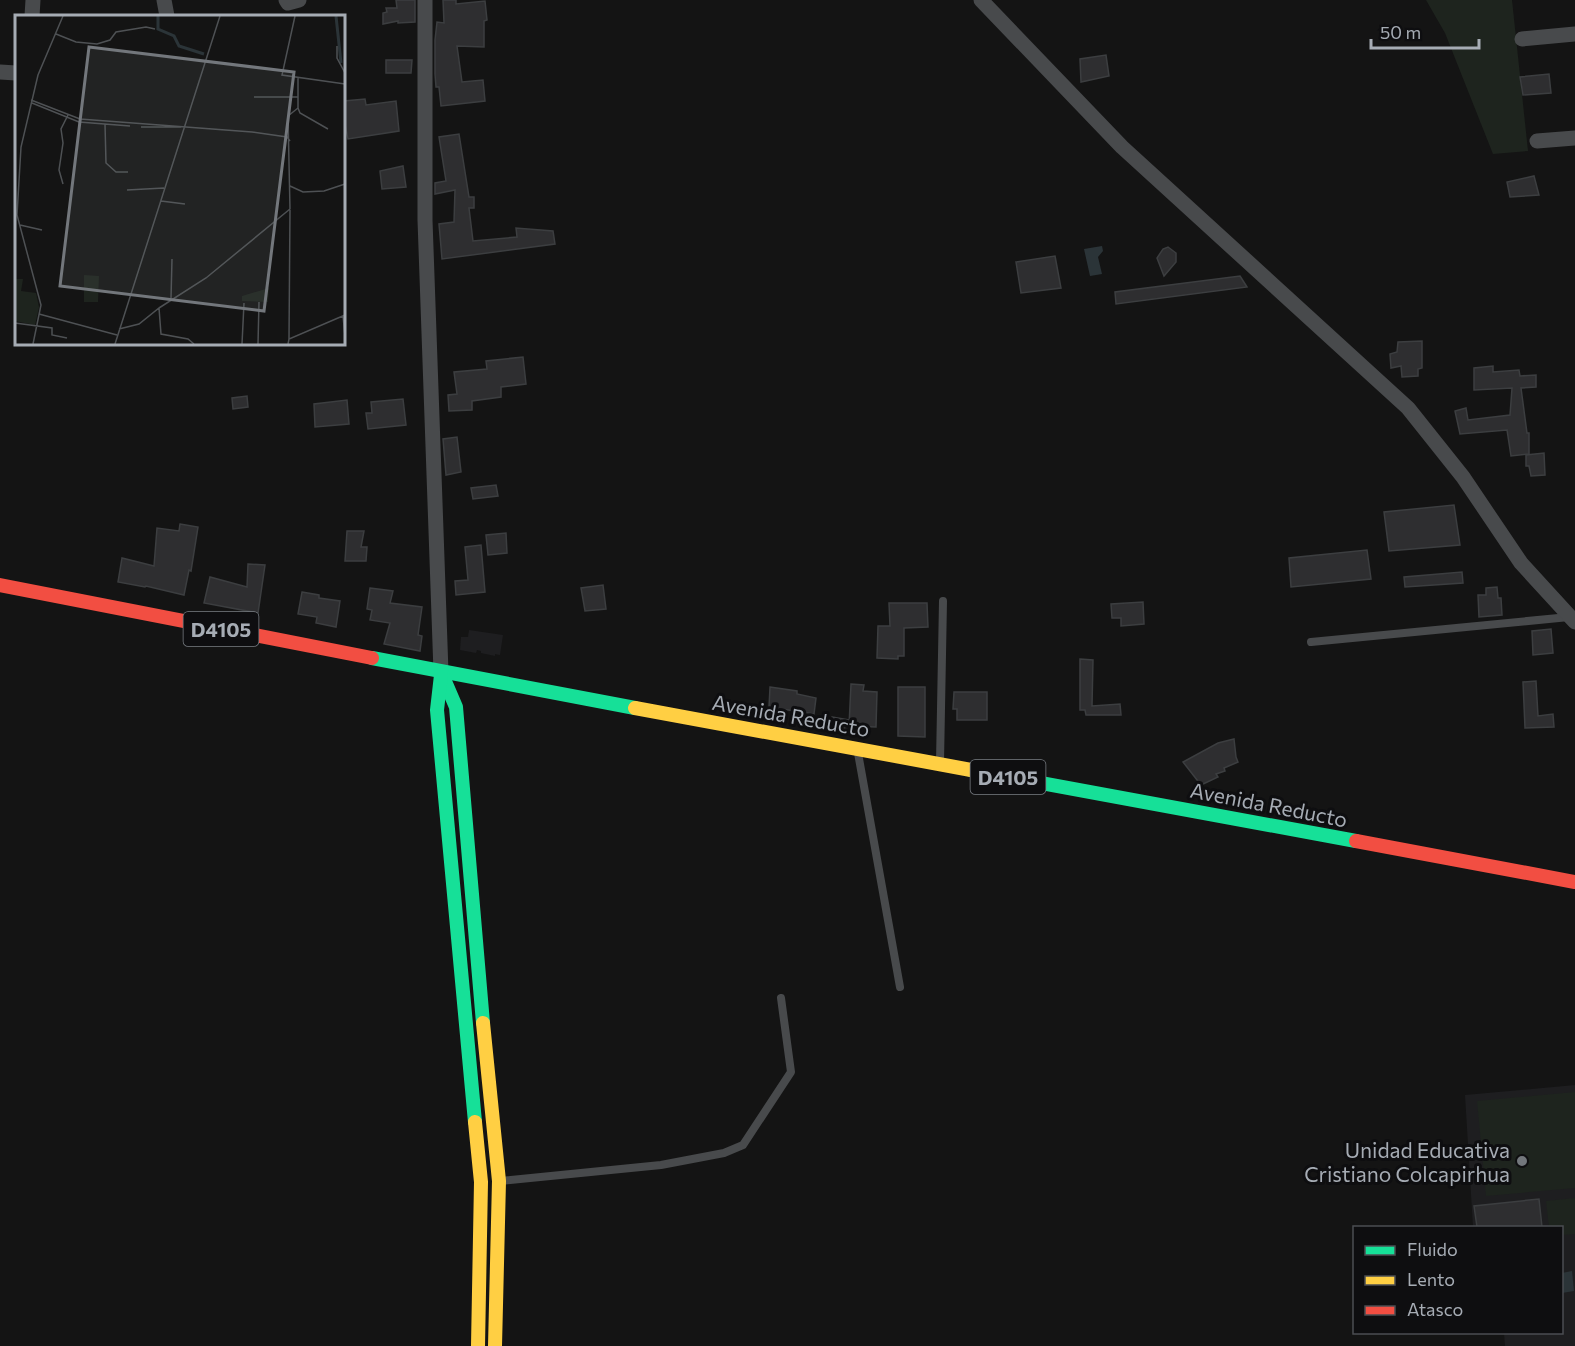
<svg xmlns="http://www.w3.org/2000/svg" width="1575" height="1346" font-family="Commissioner,sans-serif">
<style>
.built{fill:#1e1e20}
.green{fill:#1e241e}
.water{fill:#2b3438}
.building{fill:#2e2e30;stroke:#3c3e40;stroke-width:1.5}
.lines{fill:none;stroke-linecap:round;stroke-linejoin:round}
.lane{stroke:#484a4c;stroke-width:8}
.street{stroke:#484a4c;stroke-width:15}
.fast{stroke:#16e098;stroke-width:14}
.slow{stroke:#ffcf43;stroke-width:14}
.jam{stroke:#f24e42;stroke-width:14}
.poi-dot{fill:#73777c;stroke:#0e0e10;stroke-width:2}
.labels{text-anchor:middle;dominant-baseline:central;stroke-width:6;stroke-linejoin:round;paint-order:stroke}
.shield{fill:#0e0e10;stroke:#787d83;stroke-width:1.5}
.shield-label{font-size:20px;font-weight:bold;fill:#a6acb4}
.street-label{font-size:21px;fill:#a6acb4;stroke:#0e0e10}
.poi-label{font-size:21px;fill:#a6acb4;stroke:#0e0e10;text-anchor:end}
.inset-river{fill:none;stroke:#2b3438;stroke-width:3}
.inset-road{fill:none;stroke:#4e5154;stroke-width:1.5}
.view{fill:#73777c;fill-opacity:0.15;stroke:#73777c;stroke-width:3}
.inset-edge{fill:none;stroke:#a6acb4;stroke-width:3}
</style>
<rect width="100%" height="100%" fill="#141414"/>
<g class="built">
<path d="M469,630L503,635L500,655L495,654V656L481,653V651L477,650L476,653L460,650L461,637H468Z"/>
<path d="M1575,1085V1346H1505L1504,1333L1562,1332V1228L1473,1227L1465,1095Z"/>
</g>
<g class="green">
<path d="M1426,0H1512L1528,151L1493,154L1445,33Z"/>
<path d="M1575,1092V1188L1486,1196L1477,1101Z"/>
<path d="M1575,1198V1234L1562,1235V1228L1549,1227L1546,1201Z"/>
</g>
<g class="water">
<path d="M1102,246L1103,251L1098,257L1102,274L1090,276L1084,249Z"/>
<path d="M1572,1271L1574,1291L1562,1293V1273Z"/>
</g>
<g class="building">
<path d="M396,0H415V22L398,23V21L383,24V13L387,12L386,8H397Z"/>
<path d="M443,0H456V4L485,1L487,20L484,21V47L457,46L462,82L483,80L485,101L441,106L439,87H436L435,74V40L437,22L444,23Z"/>
<path d="M1106,55L1109,76L1081,82L1080,59Z"/>
<path d="M386,60H412L411,73H386Z"/>
<path d="M1549,74L1551,93L1523,95L1520,77Z"/>
<path d="M365,99L366,105L396,101L399,131L348,139L345,124H344V101Z"/>
<path d="M459,134L469,197H474V208H469L473,241L517,237L516,228L553,231L555,244L442,259L439,224L454,222L455,190L435,194V183L446,181L439,137Z"/>
<path d="M403,166L406,187L382,189L380,171Z"/>
<path d="M1534,176L1539,195L1510,197L1507,182Z"/>
<path d="M1168,247L1176,253V262L1164,276L1157,258L1163,249Z"/>
<path d="M1055,256L1061,288L1021,293L1016,262Z"/>
<path d="M1240,276L1247,287L1116,304L1115,292Z"/>
<path d="M1422,341V368L1418,369V376L1402,377L1401,366L1391,368L1390,354L1397,352L1398,342Z"/>
<path d="M523,357L526,384L501,387V397L472,401V410L449,411L448,395L457,394L454,372L487,369L486,361Z"/>
<path d="M1493,366V372L1519,370L1520,376L1536,375V387L1521,388L1527,433H1529V454L1511,456L1507,430L1460,434L1455,411L1466,408L1468,420L1510,415L1512,388L1474,390V368Z"/>
<path d="M247,396L248,407L233,409L232,398Z"/>
<path d="M403,399L406,425L368,429L366,413H372L371,402Z"/>
<path d="M347,400L349,424L315,427L314,404Z"/>
<path d="M457,437L461,472L446,475L443,439Z"/>
<path d="M1544,453L1545,475L1531,476L1529,466H1526V455Z"/>
<path d="M496,485L498,496L473,499L471,488Z"/>
<path d="M1454,505L1460,545L1389,551L1384,512Z"/>
<path d="M180,524L198,527L191,571L189,570L184,595L146,586L145,587L118,582L122,558L154,566L157,528L179,531Z"/>
<path d="M347,531H364L361,547H367L366,561H345Z"/>
<path d="M506,533L507,553L488,555L486,535Z"/>
<path d="M481,545L485,592L456,595L455,581L468,580L465,547Z"/>
<path d="M1367,550L1371,579L1291,587L1289,558Z"/>
<path d="M248,564L265,565L258,613L204,603L210,577L247,587Z"/>
<path d="M1462,572L1463,583L1405,587L1404,577Z"/>
<path d="M603,585L606,609L585,611L581,588Z"/>
<path d="M1497,587L1498,598H1501L1502,615L1479,617L1478,595H1486V588Z"/>
<path d="M370,588L393,591L390,603L422,607L418,635L422,636L420,651L384,644L390,623L370,620L372,610L367,609Z"/>
<path d="M302,592L319,595V598L340,601L336,627L316,623L317,617L298,614Z"/>
<path d="M1143,602L1144,624L1121,626V618H1112L1111,604Z"/>
<path d="M889,603H927L928,627L904,628V656H898V659L877,658L878,626H890Z"/>
<path d="M1551,629L1553,653L1533,655L1532,631Z"/>
<path d="M1080,659L1093,660L1092,706L1120,704L1121,715H1086L1085,710H1080Z"/>
<path d="M1536,681L1538,716L1553,714L1554,727L1525,728L1523,682Z"/>
<path d="M851,684L864,685L863,691L877,692L876,727L849,726Z"/>
<path d="M770,687L797,691V694L816,698L814,714L769,707Z"/>
<path d="M898,687H925V737L898,736Z"/>
<path d="M954,692H987V720H957V709H953Z"/>
<path d="M832,717L850,720L848,732L830,728Z"/>
<path d="M1234,739L1236,757L1238,762L1224,768L1225,771L1216,774L1218,777L1201,785L1183,762L1218,743Z"/>
<path d="M1539,1199L1542,1227H1477L1474,1206Z"/>
</g>
<g class="lines">
<g class="lane">
<path d="M1311,642L1569,617"/>
<path d="M858,753L900,987"/>
<path d="M940,762L943,601"/>
<path d="M501,1181L661,1165L724,1153L743,1145L791,1072L781,998"/>
</g>
<g class="street">
<path d="M164,0L167,16"/>
<path d="M286,0L288,3L299,0"/>
<path d="M425,0V220L441,672"/>
<path d="M981,0L1122,147L1408,408L1463,477L1521,563L1575,622"/>
<path d="M32,16L33,0"/>
<path d="M1522,39L1575,34"/>
<path d="M0,72L16,73"/>
<path d="M1537,141L1575,138"/>
</g>
<g class="fast">
<path d="M372,658L635,708"/>
<path d="M441,672L456,707L483,1023"/>
<path d="M441,675L437,710L475,1122"/>
<path d="M971,770L1356,841"/>
</g>
<g class="slow">
<path d="M635,708L971,770"/>
<path d="M483,1023L499,1181L495,1346"/>
<path d="M475,1122L481,1182L478,1346"/>
</g>
<g class="jam">
<path d="M0,585L372,658"/>
<path d="M1356,841L1575,882"/>
</g>
</g>
<circle class="poi-dot" cx="1522" cy="1161" r="6"/>
<g class="labels">
<g class="shield">
<rect x="183.5" y="612" width="75" height="34" rx="4.5"/>
<rect x="970.5" y="760" width="75" height="34" rx="4.5"/>
</g>
<g class="shield-label">
<text x="221" y="629">D4105</text>
<text x="1008" y="777">D4105</text>
</g>
<g class="street-label">
<text transform="translate(791 715) rotate(10)">Avenida Reducto</text>
<text transform="translate(1269 804) rotate(11)">Avenida Reducto</text>
</g>
<g class="poi-label">
<text x="1510" y="1149">Unidad Educativa<tspan x="1510" dy="24">Cristiano Colcapirhua</tspan></text>
</g>
</g>
<g transform="translate(15 15)">
<rect width="330" height="330" fill="#141414"/>
<path d="M69,260L84,261L83,287H69ZM0,264H8L6,276L21,278L24,292L20,310L0,306ZM254,273L253,287L227,286V281Z" fill="#1e241e"/>
<path class="inset-river" d="M143,1V14L159,21L164,31L189,39M321,1L326,48"/>
<path class="inset-road" d="M280,1L267,60L330,69M41,19L61,27L82,29L95,25L101,17L131,12L140,14M322,31V43L330,58M239,82H283M16,85L65,104L237,117L272,122L275,126M17,88L64,107L115,111M283,93L285,98L313,114M90,109L91,148L101,157H113M126,112H166M48,169L44,155L48,128L46,114L53,100M275,171L288,177L309,176L330,169M112,175L149,173M146,186L170,189M5,210L27,215M156,283L157,244M144,293L191,263L275,194L273,101L283,93V63M24,299L102,320M328,301L330,321M0,308L37,313V320L52,323M104,314L124,309L144,293L146,319L173,324L179,329M274,324L275,195M18,329L26,290L2,200L6,132L23,60L48,1M100,329L205,1M227,329L229,288M243,329L244,287M273,329L274,324L330,300"/>
<path class="view" d="M74,32L279,57L249,296L45,271Z"/>
<rect width="330" height="330" class="inset-edge"/>
</g>
<rect x="1353" y="1226" width="210" height="108" fill="#0e0e10" stroke="#4b4d52" stroke-width="1.5"/>
<rect x="1365" y="1246" width="30" height="9" fill="#16e098" stroke="#4b4d52" stroke-width="1.5"/>
<text x="1407" y="1256" font-size="18" fill="#a6acb4">Fluido</text>
<rect x="1365" y="1276" width="30" height="9" fill="#ffcf43" stroke="#4b4d52" stroke-width="1.5"/>
<text x="1407" y="1286" font-size="18" fill="#a6acb4">Lento</text>
<rect x="1365" y="1306" width="30" height="9" fill="#f24e42" stroke="#4b4d52" stroke-width="1.5"/>
<text x="1407" y="1316" font-size="18" fill="#a6acb4">Atasco</text>
<path d="M1371 39v9h108v-9" fill="none" stroke="#a6acb4" stroke-width="3"/>
<text x="1380" y="39" font-size="18" fill="#a6acb4" stroke="#0e0e10" stroke-width="4.5" paint-order="stroke">50 m</text>
</svg>
